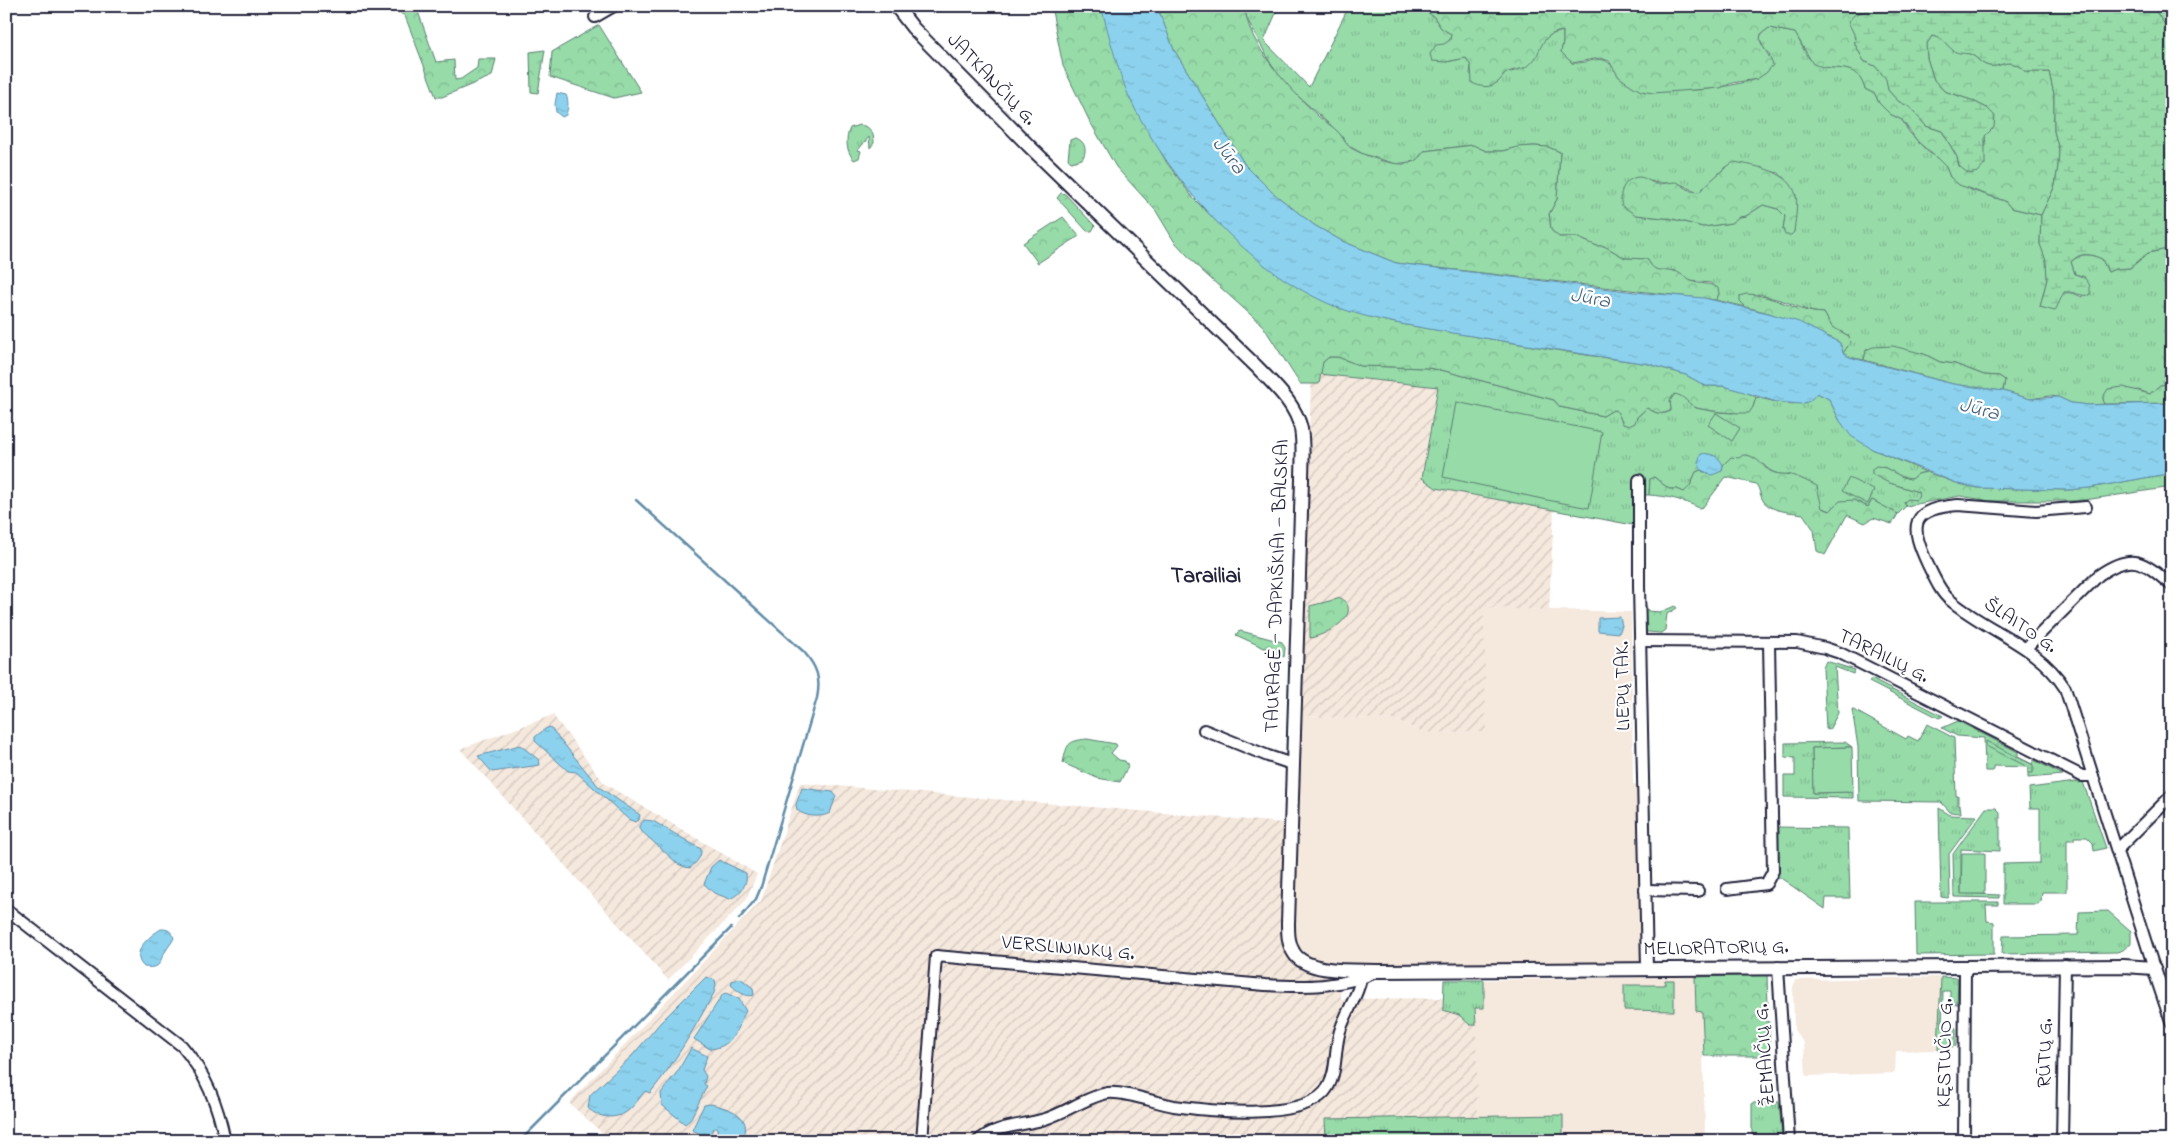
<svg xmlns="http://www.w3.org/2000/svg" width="2178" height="1147" font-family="'Indie Flower',sans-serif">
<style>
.built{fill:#f5e8dd}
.industrial{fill:url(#industrial-furrows)}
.grass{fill:url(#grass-tufts);stroke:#5c7e72;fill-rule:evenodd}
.forest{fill:url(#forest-crowns);stroke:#5c7e72}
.wetland{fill:url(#wetland-marsh);stroke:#5c7e72}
.pitch{fill:#96dba8;stroke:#5c7e72}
.water{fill:url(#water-ripples);stroke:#628ca6}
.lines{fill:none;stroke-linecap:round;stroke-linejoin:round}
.stream{stroke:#628ca6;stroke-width:2.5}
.minor-casing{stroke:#22223b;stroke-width:14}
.major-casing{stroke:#22223b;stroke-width:16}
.minor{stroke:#fff;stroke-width:10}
.major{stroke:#fff;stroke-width:12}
.labels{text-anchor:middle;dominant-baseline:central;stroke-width:4.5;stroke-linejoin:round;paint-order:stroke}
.street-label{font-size:20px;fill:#22223b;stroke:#fff}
.water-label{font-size:21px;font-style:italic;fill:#47607a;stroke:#fff}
.quarter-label{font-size:22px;font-weight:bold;fill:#22223b;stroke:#fff}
</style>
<defs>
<pattern id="industrial-furrows" width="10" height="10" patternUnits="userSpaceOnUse" patternTransform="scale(1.25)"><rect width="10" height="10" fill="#f5e8dd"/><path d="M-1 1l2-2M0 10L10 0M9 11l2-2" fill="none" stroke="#d2c7bf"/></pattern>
<pattern id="grass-tufts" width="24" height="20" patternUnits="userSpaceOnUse" patternTransform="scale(1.25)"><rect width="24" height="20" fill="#96dba8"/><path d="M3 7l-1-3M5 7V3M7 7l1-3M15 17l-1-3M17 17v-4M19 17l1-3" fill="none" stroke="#81bc92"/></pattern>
<pattern id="forest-crowns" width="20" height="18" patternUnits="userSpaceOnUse" patternTransform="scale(1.25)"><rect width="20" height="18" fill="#96dba8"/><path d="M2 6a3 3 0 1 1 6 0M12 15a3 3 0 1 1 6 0" fill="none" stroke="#81bc92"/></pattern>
<pattern id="wetland-marsh" width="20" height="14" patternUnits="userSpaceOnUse" patternTransform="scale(1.25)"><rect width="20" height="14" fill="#96dba8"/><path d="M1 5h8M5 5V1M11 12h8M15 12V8" fill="none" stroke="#81bc92"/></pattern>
<pattern id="water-ripples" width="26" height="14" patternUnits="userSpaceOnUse" patternTransform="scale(1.25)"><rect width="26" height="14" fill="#8cd2ee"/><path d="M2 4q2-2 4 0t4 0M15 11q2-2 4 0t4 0" fill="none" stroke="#78b4cd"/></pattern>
</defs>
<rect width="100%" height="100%" fill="#fff"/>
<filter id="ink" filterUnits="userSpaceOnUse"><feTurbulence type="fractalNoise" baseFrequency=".02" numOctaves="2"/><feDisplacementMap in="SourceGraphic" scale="10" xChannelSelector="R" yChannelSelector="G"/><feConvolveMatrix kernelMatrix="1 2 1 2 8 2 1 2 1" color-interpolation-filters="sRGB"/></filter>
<g filter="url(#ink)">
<g class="built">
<path d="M1484,608L1631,612L1633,784L1644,787L1647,963L1380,965L1323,961L1311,958L1299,947L1295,935L1298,716L1395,720L1425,733L1485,732Z"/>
<path d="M1695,977L1696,1011H1702L1705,1136H1693V1141H1563V1115L1478,1118L1475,1008H1484V980Z"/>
<path d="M1941,977L1938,1050L1896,1051L1895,1073L1806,1076L1804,1043L1794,1030L1793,987L1795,980Z"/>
</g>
<g class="industrial">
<path d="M1319,374L1438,387L1423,478L1436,488L1554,510L1549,610L1484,608L1486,732L1425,733L1395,720L1298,716L1311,384L1319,383Z"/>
<path d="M553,715L605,784L757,874L746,900L668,980L460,749Z"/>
<path d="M800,783L1284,823L1282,934L1285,950L1292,963L1308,972L1340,975L1341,999L1443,998V1010L1459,1015L1470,1025H1476L1478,1118L1325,1119L1326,1141H611L569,1103L761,901Z"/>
</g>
<g class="grass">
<path d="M1245,6H1279L1264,41L1309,87L1349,6H1419L1434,17L1441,28L1451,33L1450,40L1444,45L1446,62L1466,58L1471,66L1470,74L1498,82L1506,73L1519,70L1538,52L1541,43L1550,35L1563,31V43L1561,52L1572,63C1596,64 1604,48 1619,77C1639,80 1673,90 1692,90C1714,90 1736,84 1757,79L1770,55L1763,47L1760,39L1761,34L1769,28L1795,33C1800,40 1805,56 1811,60C1833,78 1855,55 1865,89L1875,94L1879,103L1890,114L1902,120L1909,132L1928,152L1937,158L1946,167L1950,177L1971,190L2005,201L2011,208L2041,215L2040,244L2047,261V279L2040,307C2057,296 2062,287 2082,297L2085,277L2075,274L2071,262C2082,252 2090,254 2102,259L2108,272L2115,269L2130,268L2148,253L2172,248V384L2160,385L2150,394L2138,390L2103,397L2104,404L2089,405L2071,403L2058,397L2050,396L2030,399L2003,391L2005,380L1999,376L1984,375L1955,364L1940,362L1924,354L1867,349L1864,360L1849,357L1843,353L1850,343L1849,336L1832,327L1824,313C1809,313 1796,305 1783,301C1775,298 1768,298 1760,294L1740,301L1746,307L1716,300L1719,294L1711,283L1690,281L1674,271H1660L1653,268L1647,259L1625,258L1604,246H1597L1576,237H1559L1551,230L1549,214L1557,199L1560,152L1548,147L1534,146L1518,147L1502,151H1486L1472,145L1424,151L1416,161L1396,164L1363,154L1349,146L1339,133L1288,87L1272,66L1246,17ZM1725,167L1762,170L1779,173L1796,195L1794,232L1783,230L1785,216L1778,209L1763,205L1746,216H1739L1731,223L1703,227L1673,219L1636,215L1650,181C1660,185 1671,181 1682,185C1690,187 1689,191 1700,192L1714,179Z"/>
<path d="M859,125C870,126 874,132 874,143L870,148L869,137L858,150L861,151L859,158L854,160C846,151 845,139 850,128Z"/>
<path d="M1075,138C1085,140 1088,151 1082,159L1071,162L1068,159L1070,140Z"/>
<path d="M1329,357H1338L1361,366L1428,368L1445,371L1554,400L1560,407L1603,416L1613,410L1617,411L1623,424L1637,417L1647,408C1656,413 1661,416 1671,411L1670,401L1674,394H1681L1696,408L1718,412L1732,413L1753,407L1756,397C1777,402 1800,411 1817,393L1829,399L1840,421L1872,449L1926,472L1918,474L1912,479H1906L1882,466L1887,482L1918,492L1919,496L1916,500L1904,502L1906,506L1898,514L1872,500L1868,507L1854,500L1831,511L1822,508L1789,474C1780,476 1769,472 1763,464L1722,471L1696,472L1690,486L1684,492L1677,489H1669L1654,477L1650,479L1649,495H1633V525L1436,488L1422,478L1438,387L1319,374L1323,362Z"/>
<path d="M1852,709L1906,739L1908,736L1918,741L1927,724L1954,738L1956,796H1958V805H1960L1961,813L1950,812L1941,802L1859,801L1858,747Z"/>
<path d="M1958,721L2018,752V757L2032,764L2034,760L2063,775L2028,778V767L1993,766V771H1985L1984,738L1957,736L1942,728Z"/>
<path d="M1845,742L1852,747L1812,748L1813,793L1853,792V798L1784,797V776H1795V758L1785,757V743Z"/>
<path d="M2076,782H2083L2106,848L2094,851L2093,843L2087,837H2074V840H2067V892H2042L2041,901L2038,904H2003V864L2040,863V808H2030L2029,788Z"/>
<path d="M1939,808L1950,815L1977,816L1949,854L1950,895L1948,898L1941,897Z"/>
<path d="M1986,808H1996L2000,812V851L1961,849V893L1999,895V898L1954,897L1953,854Z"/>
<path d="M1775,827L1848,828L1850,898H1826L1825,909L1775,874Z"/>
<path d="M1915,902H1998V905H1986L1987,921L1994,922V954L1916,955Z"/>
<path d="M2108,911L2131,931V943L2123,950L2117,952L2002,954L2003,936L2078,935L2079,912Z"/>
<path d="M1941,977L1958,978L1957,1005L1950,1004V991H1943L1942,1027L1956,1028V1046L1938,1050Z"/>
<path d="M1444,980H1484V1008H1475L1476,1025H1470L1459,1015L1443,1010Z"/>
<path d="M1665,980H1674V1011L1624,1010V985H1665Z"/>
<path d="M1779,1102L1782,1134L1752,1135V1103Z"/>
<path d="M1563,1115V1141H1326L1325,1119Z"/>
</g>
<g class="forest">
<path d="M389,6H416L436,62L454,60L455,80L461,79L477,68L478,59H496L492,76L442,97H436L405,16Z"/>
<path d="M1051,6H1101L1132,102L1167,163L1194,199L1218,223L1269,267L1301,288L1336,307L1395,323L1586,355L1649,364L1686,375L1706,386H1724L1746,392L1756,397L1753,407L1749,413C1732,413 1714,412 1697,408C1688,405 1685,395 1674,394L1670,401L1671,410C1661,416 1656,413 1647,408L1637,417L1635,423L1629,426L1623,424L1617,411L1613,410L1603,416L1560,407L1554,400L1445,371L1428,368L1361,366L1338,357H1329L1323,362L1319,384H1300L1263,326L1200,269L1174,241L1156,211L1116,167L1089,120L1063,66Z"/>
<path d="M1157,6H1245C1246,44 1292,91 1318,116C1325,122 1333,126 1339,133C1343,137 1345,144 1351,148C1365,156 1402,171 1416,160C1419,158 1422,154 1424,151L1473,145L1486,151H1502L1518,147L1534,146L1548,147L1560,152L1557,199L1549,214L1551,230L1559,237H1576L1597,246H1604L1625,258L1647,259C1657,276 1659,267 1674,271C1680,272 1685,278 1691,281C1701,285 1709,282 1718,288L1719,294L1716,300L1396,263L1342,241L1314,225L1273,193L1245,165L1174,50Z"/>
<path d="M1419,6H1879L1854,15L1855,44L1864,61L1875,66L1887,79L1888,90L1898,101L1910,107L1926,126L1942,131L1957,157L1959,166L1986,146L1985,136L1993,127L1987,108L1971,100L1944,91L1934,80L1927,58L1926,45L1932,36C1944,38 1943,41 1951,48C1958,52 1963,52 1970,54C1976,56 1980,63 1986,65C2001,71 2006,53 2026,72H2049L2054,94V131L2059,150L2058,166L2055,186L2041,215L2011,208L2005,201L1959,185L1950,177L1946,167L1937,158L1918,142L1902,120L1890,114L1879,103L1875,94L1865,89C1856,60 1837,73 1813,64L1795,33L1769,28L1761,34L1760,40C1763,49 1770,55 1773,65L1766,73L1757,79L1732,83L1720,88L1653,93L1641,91L1632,86L1619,77L1609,61L1600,58L1572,63L1561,52L1563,43V31C1537,34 1544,54 1528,66C1522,70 1513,69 1506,73C1503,75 1501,80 1498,82C1489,89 1481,87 1472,83L1471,66L1466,58L1446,62L1432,61L1430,54L1436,45L1444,44L1450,40L1451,34L1441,28L1434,17Z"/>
<path d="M2152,6H2172V30L2165,25Z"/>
<path d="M599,25L641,92L614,98L550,77L552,52Z"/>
<path d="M545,50L538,93L531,92L530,52Z"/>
<path d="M1734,162C1756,166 1791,171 1796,196C1798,207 1795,221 1794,232L1791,235H1785L1783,230L1785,216L1778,209L1763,205L1746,216L1739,217L1731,223L1703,227L1673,219L1636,215L1622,206C1618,193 1624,178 1639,177C1645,177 1651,183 1657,184C1663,184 1671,182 1677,182L1691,191L1699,192C1709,183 1723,168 1734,162Z"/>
<path d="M1061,193L1065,194L1095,226L1092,231H1087L1057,198Z"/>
<path d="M1063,217L1079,236L1038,263L1023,243Z"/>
<path d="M1746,294C1773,294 1797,313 1824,313L1832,327L1849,336L1850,343L1843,353L1840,343L1834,339L1769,313L1746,307L1740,301V296Z"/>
<path d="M1893,346L1924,354L1940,362L1955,364L1984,375L1999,376L2005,380L2003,391L1953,384L1864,360L1866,350L1873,347Z"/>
<path d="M2172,384V403L2104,404L2103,397L2108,389L2123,387L2150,394L2160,385Z"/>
<path d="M1743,455C1754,455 1758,461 1766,468C1775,476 1783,473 1791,475C1800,477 1808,482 1817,486L1822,508L1830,511L1840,501L1854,500L1868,507L1872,500L1898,514L1892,524L1873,518L1865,523L1847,515L1825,555L1817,551L1814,530L1803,514C1791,512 1773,512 1764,502C1760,497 1760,489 1756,484L1726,477L1703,507L1699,508C1684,500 1667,496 1649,495L1650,479L1654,477L1669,489H1677L1684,492L1690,486L1696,472L1701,470L1703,472L1722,471L1723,465L1731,457L1739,458Z"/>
<path d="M1876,466C1889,466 1899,479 1912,479L1918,474L1926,472L1959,484L1978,488L2068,490L2089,488L2172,473V487L2078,501H1990L1960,496L1906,506L1904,502L1908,499L1916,500L1919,496L1918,492L1887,482L1872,474V469Z"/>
<path d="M1341,598C1365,615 1324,636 1310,638V606Z"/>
<path d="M1643,598L1648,611L1660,612L1675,606L1677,608L1667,614L1665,630L1661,633L1647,632L1644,629Z"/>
<path d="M1241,631L1282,642L1285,648L1284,657L1236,635L1238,632Z"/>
<path d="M1826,661L1855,670L1853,674L1835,667L1838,713L1829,730L1826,729L1823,668Z"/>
<path d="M1871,679L1943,716L1939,718L1869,682Z"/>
<path d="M1087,739L1116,744L1117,746L1111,753L1119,760L1125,761L1128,766L1120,782L1097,778L1063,763C1067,744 1067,741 1087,739Z"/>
<path d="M1986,741L2033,765V773H2028V767L1986,746Z"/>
<path d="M1767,975L1768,1006L1762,1010V1020L1769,1022L1770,1056H1704L1702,1012L1696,1011L1695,977Z"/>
</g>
<path class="wetland" d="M1879,6H2152L2165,25L2172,30V248L2148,253L2130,268L2115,269L2108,272L2102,259C2090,254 2081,251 2071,262L2075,274C2087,278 2091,282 2090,295C2080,297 2074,291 2064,292L2055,311L2040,307L2047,279L2046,261L2040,244L2041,215L2055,186L2058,166L2059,150L2054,131V94L2049,72H2026C2006,53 2001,71 1986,65C1980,63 1976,56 1970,54C1964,53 1959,54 1954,51C1944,44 1946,38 1932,36L1926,45L1927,58L1934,80L1944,91L1971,100L1987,108L1995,116L1994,127L1985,136V164L1978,172L1969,174L1959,166L1957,157L1942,131L1926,126L1910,107L1898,101L1888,90L1886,79L1875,66L1864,61L1855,44L1854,34L1848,22L1854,15Z"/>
<g class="pitch">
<path d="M1456,402L1602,432L1589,508L1542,499L1443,477Z"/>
<path d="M1716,413L1740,428L1732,441L1708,425Z"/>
<path d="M1849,478L1874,490L1868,504L1842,491Z"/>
<path d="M1852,747L1853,792L1813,793L1812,748Z"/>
<path d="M1962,853H1985V894H1961Z"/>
</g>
<g class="water">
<path d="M1101,6H1157L1174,50L1245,165L1273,193L1314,225L1342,241L1396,263L1635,292L1704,298L1768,313L1799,322L1840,343L1843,353L1849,357L1953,384L2003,391L2030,399L2058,397L2071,403L2089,405L2172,403V473L2089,488L2068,490L1978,488L1959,484L1872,449L1851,436L1840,421L1829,399L1817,393L1810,401L1801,404L1777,402L1724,386H1706L1686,375L1649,364C1586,355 1523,344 1459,334C1419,327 1372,321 1334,306C1249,271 1173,184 1132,103C1119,77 1109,35 1101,6Z"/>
<path d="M557,93L566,95C569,101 568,108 566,115L562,117L556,112L555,104Z"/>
<path d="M1701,454C1710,452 1720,457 1723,465L1722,471L1712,475L1701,470L1698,462Z"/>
<path d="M1620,617L1622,626L1619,633L1598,631V618Z"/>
<path d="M550,727L599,787L640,815L639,820L635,822L628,819L583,778L576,772L568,771L535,741V737L545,729Z"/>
<path d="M520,745L539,760L540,765L492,772L478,756Z"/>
<path d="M802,788L833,792L836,796L830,813C821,818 805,817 797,810L796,804Z"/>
<path d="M644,820L653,821L701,849C702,857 696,863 690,868L685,867L678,864L639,829V826Z"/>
<path d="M719,860L746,873C748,885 740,894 730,899L714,893L704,884L711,867Z"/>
<path d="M161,929C169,929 171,931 174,938C171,944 168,947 165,952C158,962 163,969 144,967C129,953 149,936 161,929Z"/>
<path d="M706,977L715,980L716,985L714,993C695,1027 675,1063 650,1093L645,1091C640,1097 635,1105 629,1110C617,1120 599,1119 588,1108L590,1095L632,1056L660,1023Z"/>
<path d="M740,978L753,988L754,995C745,998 738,991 731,985L732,981Z"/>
<path d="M726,993L739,999L746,1011C736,1030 733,1047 710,1049L694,1039L723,994Z"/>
<path d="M691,1048L707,1056L702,1070L706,1076L704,1084L707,1086L690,1120L685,1124L662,1105L661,1093L678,1071Z"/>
<path d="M711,1104C731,1109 753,1115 743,1140H718L717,1128H714L708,1137L692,1130L704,1105Z"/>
</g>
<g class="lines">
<g class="stream">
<path d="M636,500L804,652C817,667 821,679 817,698L761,887L756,899L739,919"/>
<path d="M520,1141L731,928"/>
</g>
<g class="minor-casing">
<g id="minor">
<path d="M595,17L614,6"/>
<path d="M1639,480V586L1647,969"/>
<path d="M2086,507L2036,511L1958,505C1910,509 1909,525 1928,565C1934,577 1940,592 1950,600C1988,632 2038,645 2065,688L2154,968"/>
<path d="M1640,641L1797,642L1825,648L1840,653L2082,776H2093"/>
<path d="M2026,648L2099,575C2133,551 2144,562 2172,586"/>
<path d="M1204,730L1268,756L1292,764"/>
<path d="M2117,850L2172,795"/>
<path d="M1727,889L1766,884L1773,871L1769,642"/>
<path d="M1645,890L1698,891"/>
<path d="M6,909L182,1046C206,1074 218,1105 225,1141"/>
<path d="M1778,967L1789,1141"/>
<path d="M922,1141L936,956L1265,985C1304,987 1342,988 1379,971"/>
<path d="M978,1141C996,1125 1022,1126 1045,1119C1065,1113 1088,1096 1108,1093C1123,1091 1157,1103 1174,1106C1209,1111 1309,1122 1328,1087C1338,1070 1334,1046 1341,1028C1347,1011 1357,997 1361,979"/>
<path d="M1964,1141L1965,966"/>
<path d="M2062,1141L2065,965"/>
</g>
</g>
<g class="major-casing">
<path id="major" d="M896,6L913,28L1028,145L1257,367C1274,385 1296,404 1301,429C1304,445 1302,464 1302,480L1288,923C1288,933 1288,944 1294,953C1307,974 1357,970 1379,971L2124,966L2154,968L2172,1022"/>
</g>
<use href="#minor" class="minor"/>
<use href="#major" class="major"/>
</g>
</g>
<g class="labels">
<g class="street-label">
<text transform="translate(991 80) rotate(46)">JATKANČIŲ G.</text>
<text transform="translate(1278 586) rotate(-88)">TAURAGĖ — DAPKIŠKIAI — BALSKAI</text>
<text transform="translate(2020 626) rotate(34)">ŠLAITO G.</text>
<text transform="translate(1883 657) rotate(26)">TARAILIŲ G.</text>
<text transform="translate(1624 686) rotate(-91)">LIEPŲ TAK.</text>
<text transform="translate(1068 949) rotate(5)">VERSLININKŲ G.</text>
<text transform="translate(1716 949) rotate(-1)">MELIORATORIŲ G.</text>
<text transform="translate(1946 1053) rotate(-89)">KĘSTUČIO G.</text>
<text transform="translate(2046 1053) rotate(-89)">RŪTŲ G.</text>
<text transform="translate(1766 1055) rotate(-94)">ŽEMAIČIŲ G.</text>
</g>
<g class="water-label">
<text transform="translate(1228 156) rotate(52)">Jūra</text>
<text transform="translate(1590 299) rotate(10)">Jūra</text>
<text transform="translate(1979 410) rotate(14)">Jūra</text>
</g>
<g class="quarter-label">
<text x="1206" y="577">Tarailiai</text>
</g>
</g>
<rect width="2178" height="1147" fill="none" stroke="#fff" stroke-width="25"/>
<rect x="12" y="12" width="2153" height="1122" fill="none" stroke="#22223b" stroke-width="2" filter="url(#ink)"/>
</svg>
